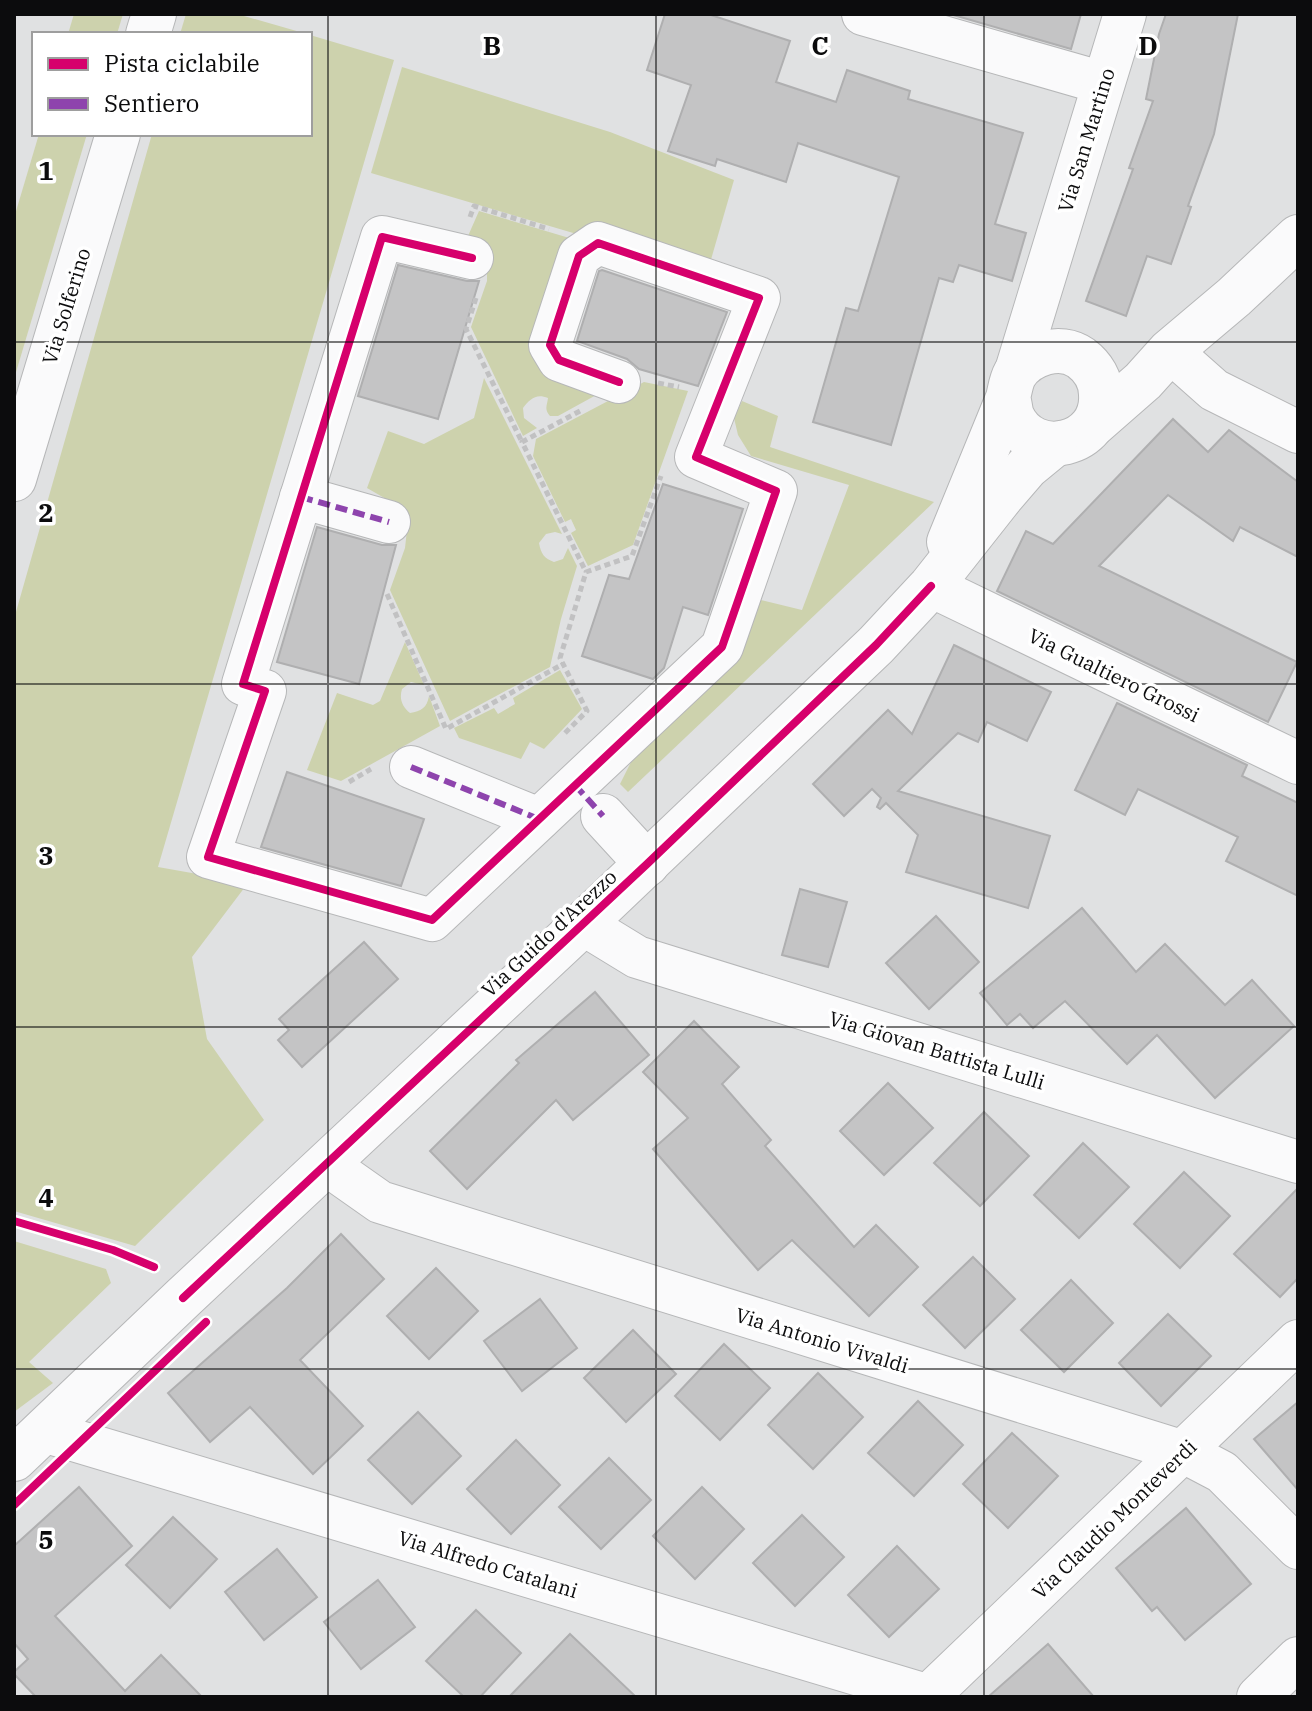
<svg xmlns="http://www.w3.org/2000/svg" width="1312" height="1711" font-family="'IBM Plex Serif',serif">
<style>
.green{fill:#cdd2ad}
.building{fill:#c4c4c5;stroke:#afafb0;stroke-width:2}
.lines{fill:none;stroke-linecap:round;stroke-linejoin:round}
.minor-casing{stroke:#b6b7b8;stroke-width:44}
.tertiary-casing{stroke:#b6b7b8;stroke-width:46}
.secondary-casing{stroke:#b6b7b8;stroke-width:46}
.path{stroke:#c1c1c2;stroke-width:5;stroke-dasharray:6 4;stroke-linecap:butt}
.minor{stroke:#fafafb;stroke-width:42}
.tertiary{stroke:#fafafb;stroke-width:44}
.secondary{stroke:#fafafb;stroke-width:44}
.quiet{stroke:#8e44ad;stroke-width:6;stroke-dasharray:12 6;stroke-linecap:butt}
.cycleway-casing{stroke:#fff;stroke-width:13}
.cycleway{stroke:#d6006c;stroke-width:8}
.grid{fill:none;stroke:#0c0c0d;stroke-width:2;stroke-opacity:0.55}
.labels{text-anchor:middle;dominant-baseline:central;stroke-width:7;stroke-linejoin:round;paint-order:stroke}
.street-label{font-size:20px;fill:#0c0c0d;stroke:#fff}
.grid-label{font-size:26px;text-anchor:middle;font-weight:bold;fill:#0c0c0d;stroke:#fff;stroke-width:7;stroke-linejoin:round;paint-order:stroke}
</style>
<rect width="100%" height="100%" fill="#e0e1e2"/>
<g class="green">
<path d="M74,14H123L117,34H68Z"/>
<path d="M186,14H237L307,34H180Z"/>
<path d="M310,35L394,60L158,867L248,883L192,957L207,1039L264,1120L135,1246L14,1211V619L152,134H310Z"/>
<path d="M402,67L610,132L734,180L710,263L580,235L371,173Z"/>
<path d="M39,134H87L14,379V218Z"/>
<path d="M479,211L576,240L542,329L609,388L558,416H550C544,409 547,406 548,398C536,393 530,399 523,408L524,418L537,428L523,436L471,327L487,281V259L468,236Z"/>
<path d="M484,378L562,534L555,532L546,534L539,543C541,554 544,558 554,562L563,559L568,548L577,566L561,619L550,667L450,721L390,590L405,548L407,530L400,507L367,488L388,431L424,444L474,418Z"/>
<path d="M644,382L688,391L633,545L588,566L571,533L576,530L571,519L565,522L533,456L536,439Z"/>
<path d="M742,401L778,416L770,447L934,502L628,792L620,784L635,754L757,599L802,610L849,485L751,456L738,435L734,418Z"/>
<path d="M405,642L424,685L411,682L402,689C399,699 402,706 410,713C421,711 427,708 429,696L440,726L341,781L307,770L337,693L373,705L380,701Z"/>
<path d="M560,670L582,709L544,749L530,742L521,759L459,738L454,728L494,708L498,714L515,704L513,698Z"/>
<path d="M14,1241L106,1269L111,1283L29,1362L53,1383L14,1412Z"/>
</g>
<g class="building">
<path d="M665,14H708L790,41L776,82L836,102L847,70L910,91L908,99L1023,133L995,224L1026,233L1012,281L959,265L953,282L939,278L891,445L813,422L846,308L858,311L899,177L798,143L786,182L717,159L715,166L668,151L691,85L647,70Z"/>
<path d="M950,14H1081L1071,49Z"/>
<path d="M1166,14H1238L1214,134L1188,206L1191,207L1171,264L1147,256L1126,316L1086,301L1133,169L1129,168L1153,101L1146,99L1159,34Z"/>
<path d="M398,265L467,281H479L438,419L358,396Z"/>
<path d="M602,270L727,312L698,386L639,369L627,359L577,341L599,271Z"/>
<path d="M1173,419L1208,452L1229,430L1298,482V557L1240,527L1233,541L1168,495L1099,566L1297,662L1268,722L997,591L1026,531L1053,544Z"/>
<path d="M663,484L743,509L708,615L683,607L664,668L653,679L582,656L609,575L629,579Z"/>
<path d="M317,527L382,545H396L359,684L277,662Z"/>
<path d="M954,645L1051,692L1027,741L987,722L978,742L958,733L898,791L1050,836L1028,908L906,872L918,835L886,803L880,809L877,807L881,798L872,789L844,816L813,784L888,710L912,734Z"/>
<path d="M1117,703L1247,765L1242,776L1298,803V896L1226,861L1238,837L1138,789L1125,815L1075,790Z"/>
<path d="M287,772L424,819L401,886L261,847Z"/>
<path d="M800,889L847,902L828,967L782,955Z"/>
<path d="M1082,908L1136,972L1165,944L1225,1005L1252,980L1294,1026L1215,1098L1157,1035L1127,1064L1065,1001L1033,1028L1020,1014L1007,1025L980,993Z"/>
<path d="M936,916L979,962L929,1009L886,963Z"/>
<path d="M364,942L398,979L302,1067L278,1040L289,1030L279,1019Z"/>
<path d="M595,992L649,1055L573,1120L556,1100L467,1189L430,1151L519,1063L516,1060Z"/>
<path d="M694,1021L739,1067L722,1084L771,1140L765,1146L854,1247L876,1225L918,1267L869,1316L792,1240L758,1270L653,1149L688,1118L643,1072Z"/>
<path d="M888,1083L933,1128L884,1175L840,1131Z"/>
<path d="M984,1112L1029,1156L980,1206L934,1163Z"/>
<path d="M1083,1143L1129,1187L1079,1238L1034,1195Z"/>
<path d="M1184,1172L1230,1216L1180,1268L1134,1224Z"/>
<path d="M1298,1188V1278L1280,1297L1234,1254Z"/>
<path d="M341,1234L384,1279L300,1360L363,1426L313,1474L250,1407L210,1442L168,1393L287,1288Z"/>
<path d="M973,1257L1015,1299L965,1348L923,1305Z"/>
<path d="M436,1268L478,1311L429,1359L387,1316Z"/>
<path d="M1071,1280L1113,1323L1064,1372L1021,1330Z"/>
<path d="M540,1299L577,1348L522,1391L484,1341Z"/>
<path d="M1168,1314L1211,1356L1161,1406L1119,1363Z"/>
<path d="M633,1330L676,1374L626,1422L584,1378Z"/>
<path d="M724,1344L770,1388L720,1440L675,1396Z"/>
<path d="M818,1373L863,1417L813,1469L768,1425Z"/>
<path d="M918,1401L963,1445L914,1496L868,1453Z"/>
<path d="M1298,1402V1490L1254,1439Z"/>
<path d="M418,1412L461,1456L412,1504L368,1460Z"/>
<path d="M1012,1433L1058,1476L1008,1528L963,1484Z"/>
<path d="M516,1440L560,1485L511,1534L467,1489Z"/>
<path d="M609,1458L651,1500L601,1549L559,1507Z"/>
<path d="M79,1487L132,1546L55,1616L125,1691L161,1655L202,1697H36L14,1674V1672L28,1659L14,1643V1546Z"/>
<path d="M702,1487L744,1529L695,1579L653,1536Z"/>
<path d="M1186,1508L1251,1584L1185,1640L1157,1607L1152,1611L1116,1568Z"/>
<path d="M802,1515L844,1557L795,1606L753,1563Z"/>
<path d="M173,1517L217,1559L170,1608L126,1565Z"/>
<path d="M897,1546L939,1589L889,1637L848,1595Z"/>
<path d="M277,1549L317,1597L264,1640L225,1592Z"/>
<path d="M378,1580L415,1627L361,1669L324,1622Z"/>
<path d="M476,1610L521,1653L480,1697H464L426,1661Z"/>
<path d="M570,1634L636,1697H509Z"/>
<path d="M1048,1644L1094,1697H988Z"/>
</g>
<g class="lines">
<g class="minor-casing">
<g id="minor">
<path d="M863,14L1103,83"/>
<path d="M472,258L382,237L243,684L265,691L208,857L432,920L722,647L776,491L696,457L759,298L598,243L579,256L550,345L559,360L619,382"/>
<path d="M1170,351L1214,390L1298,432"/>
<path d="M1015,374L1125,14"/>
<path d="M301,497L389,522"/>
<path d="M931,586L1298,763"/>
<path d="M411,767L539,819"/>
<path d="M583,924L637,957L1298,1162"/>
<path d="M326,1164L380,1202L1184,1452L1222,1472L1298,1548"/>
<path d="M43,1431L933,1697"/>
<path d="M929,1695L1298,1341"/>
<path d="M1258,1697L1298,1658"/>
</g>
</g>
<g class="tertiary-casing">
<g id="tertiary">
<path d="M1095,423L1143,381L1170,351L1234,297L1298,237"/>
<path d="M949,542L1008,398C1010,390 1011,381 1015,374C1028,354 1060,343 1081,358C1093,367 1101,380 1101,395C1104,446 1033,463 1012,416C1010,410 1010,403 1008,398"/>
<path d="M603,816L647,864"/>
<path d="M14,1459L183,1298L583,924L876,645L931,586L1002,496L1027,467L1055,444"/>
</g>
</g>
<g class="secondary-casing">
<g id="secondary">
<path d="M148,34L154,14"/>
<path d="M14,479L118,134"/>
</g>
</g>
<g class="path">
<path d="M470,217L474,206L549,229"/>
<path d="M476,298L466,329L522,442"/>
<path d="M658,383L679,387"/>
<path d="M580,411L522,442L586,572"/>
<path d="M387,594L446,729L563,664"/>
<path d="M565,733L587,711L560,658L586,572L632,556L661,476"/>
<path d="M349,782L371,769"/>
</g>
<use href="#minor" class="minor"/>
<use href="#tertiary" class="tertiary"/>
<use href="#secondary" class="secondary"/>
<g class="quiet">
<path d="M301,497L389,522"/>
<path d="M411,767L539,819"/>
<path d="M575,785L603,816"/>
</g>
<g class="cycleway-casing">
<g id="cycleway">
<path d="M472,258L382,237L243,684L265,691L208,857L432,920L722,647L776,491L696,457L759,298L598,243L579,256L550,345L559,360L619,382"/>
<path d="M14,1221L113,1250L154,1267"/>
<path d="M183,1298L647,864L876,645L931,586"/>
<path d="M14,1505L206,1322"/>
</g>
</g>
<use href="#cycleway" class="cycleway"/>
</g>
<path class="grid" d="M328,14V1697M656,14V1697M984,14V1697M14,342H1298M14,684H1298M14,1027H1298M14,1369H1298"/>
<g class="labels">
<g class="street-label">
<text transform="translate(1086 140) rotate(-73)">Via San Martino</text>
<text transform="translate(66 306) rotate(-73)">Via Solferino</text>
<text transform="translate(1114 675) rotate(26)">Via Gualtiero Grossi</text>
<text transform="translate(549 933) rotate(-43)">Via Guido d'Arezzo</text>
<text transform="translate(937 1050) rotate(17)">Via Giovan Battista Lulli</text>
<text transform="translate(822 1340) rotate(17)">Via Antonio Vivaldi</text>
<text transform="translate(1114 1519) rotate(-44)">Via Claudio Monteverdi</text>
<text transform="translate(488 1564) rotate(17)">Via Alfredo Catalani</text>
</g>
</g>
<g class="grid-label">
<text x="492" y="55">B</text>
<text x="820" y="55">C</text>
<text x="1148" y="55">D</text>
<text x="46" y="180">1</text>
<text x="46" y="522">2</text>
<text x="46" y="865">3</text>
<text x="46" y="1207">4</text>
<text x="46" y="1549">5</text>
</g>
<rect width="1312" height="1711" fill="none" stroke="#0c0c0d" stroke-width="32"/>
<rect x="32" y="32" width="280" height="104" fill="#ffffff" stroke="#9e9e9e" stroke-width="2"/>
<rect x="48" y="58" width="40" height="12" fill="#d6006c" stroke="#9e9e9e" stroke-width="2"/>
<text x="104" y="72" font-size="24" fill="#0c0c0d">Pista ciclabile</text>
<rect x="48" y="98" width="40" height="12" fill="#8e44ad" stroke="#9e9e9e" stroke-width="2"/>
<text x="104" y="112" font-size="24" fill="#0c0c0d">Sentiero</text>
</svg>
